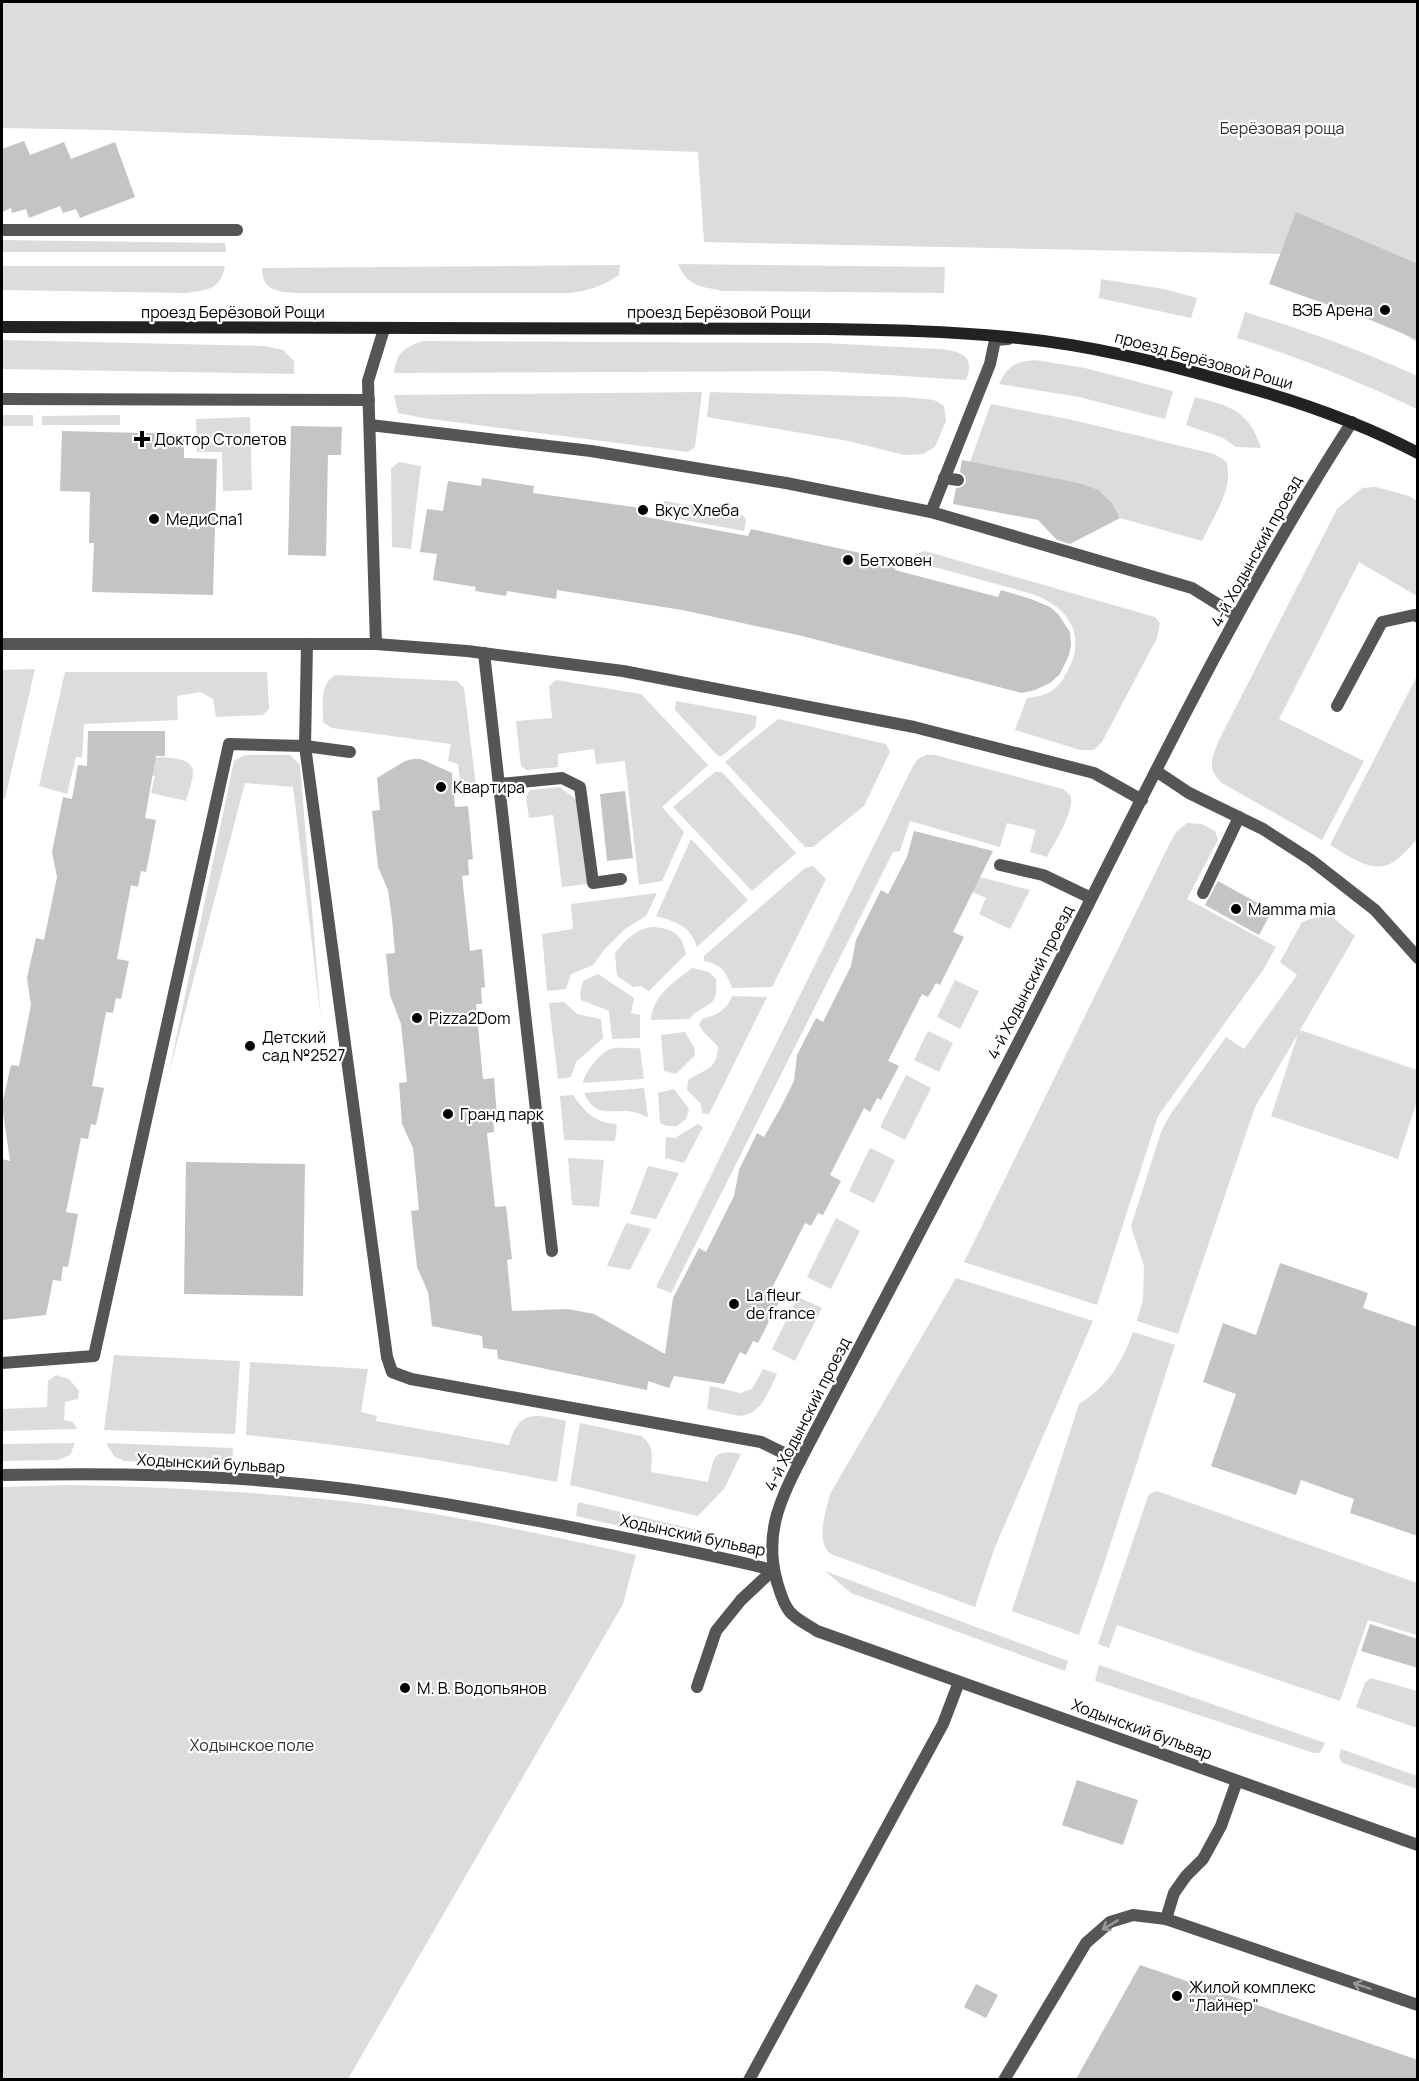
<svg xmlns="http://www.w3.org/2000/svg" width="1419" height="2081" font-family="Manrope,sans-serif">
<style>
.green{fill:#dcdcdc}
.building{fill:#c4c4c4}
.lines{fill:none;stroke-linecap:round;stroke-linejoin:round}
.lane{stroke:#555;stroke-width:12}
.street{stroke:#555;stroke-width:12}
.secondary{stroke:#222;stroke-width:12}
.oneway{stroke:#999}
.poi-dot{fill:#000;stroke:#fff;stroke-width:2}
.labels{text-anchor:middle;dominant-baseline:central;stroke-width:4.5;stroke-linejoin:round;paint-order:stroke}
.park-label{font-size:16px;fill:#333;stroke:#fff}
.poi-label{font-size:16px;fill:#000;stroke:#fff;text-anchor:start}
.street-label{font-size:16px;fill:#000;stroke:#fff}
</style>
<rect width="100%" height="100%" fill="#fff"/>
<g class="green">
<path d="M2,2H1417V342L1385,322L1328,255L704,242L698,152L107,130L2,128Z"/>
<path d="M2,240L225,243L226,252H2Z"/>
<path d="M678,264L945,267L944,293L723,291C700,286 688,287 678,264Z"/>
<path d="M620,265L619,275C603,286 588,291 569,293H297C278,292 262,291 262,268Z"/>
<path d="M2,266H225C220,290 208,290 186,293L2,290Z"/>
<path d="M1101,279L1164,289L1197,298L1191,318L1099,298Z"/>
<path d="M1245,312C1304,330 1361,350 1417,376V409C1358,381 1299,357 1237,338Z"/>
<path d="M2,340L265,346L283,350L294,361V374L2,369Z"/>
<path d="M422,341L824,343L939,349C961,351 976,356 966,380L825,371L394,373C397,352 403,349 422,341Z"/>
<path d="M1035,360L1085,368L1173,391L1165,419L1079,397L999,384C1008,365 1015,362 1035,360Z"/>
<path d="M702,392L695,447L688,452L423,418L398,413L394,395Z"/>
<path d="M710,392L905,397L934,400L944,406L946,421L935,447L923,454L904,455L848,441L707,417Z"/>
<path d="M1195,397C1231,406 1249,411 1261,448L1236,447L1223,438L1186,425Z"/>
<path d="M991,404L1073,420L1214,454L1226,461C1235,488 1213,517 1202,541L1120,518L1112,503L1099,490L1080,483L970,462Z"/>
<rect x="2" y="415" width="31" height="11"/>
<path d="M120,415V425H42V416Z"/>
<path d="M250,417L252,490L223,491L222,452H197L196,419Z"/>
<path d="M399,462L421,466L411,549L392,547L391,469Z"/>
<path d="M1376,487L1409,496L1417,501V596L1359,562L1279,719L1364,761L1322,840L1222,783C1206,768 1212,758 1219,740L1337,509L1362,488Z"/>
<path d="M665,501L743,515L746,520L744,531L657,515L660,504Z"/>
<path d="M925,551L1155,617L1160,623L1157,638L1102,742L1094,750H1080L1015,730L1027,698C1036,697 1047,695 1054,689C1061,684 1066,674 1070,666C1086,631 1065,605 1032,594L913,561L915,554Z"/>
<path d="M35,669L5,799H2V670Z"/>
<path d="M65,672H267L269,709L263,715L216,717L213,699L201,692L177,696L178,720L84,724L82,757H76L67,794L39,786Z"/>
<path d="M336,675L457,681L464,688L477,794L462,796L458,764L448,761L451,744L332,728L323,722C323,706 319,683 336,675Z"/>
<path d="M1417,676V839C1411,846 1404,854 1396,860C1375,877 1349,856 1330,845Z"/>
<path d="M556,680L641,694L708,765L662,807L684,832L662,881L639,885L625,761L596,764L594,749L558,754V767L527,770L521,766L516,721L552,718L549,686Z"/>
<path d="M676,701L757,716L755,728L722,756H718L675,710Z"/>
<path d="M778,719L886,744L890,752L864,806L813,847H805L725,762Z"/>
<path d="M245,755H290L300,765L321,1018L293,787L245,783L169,1073L234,761Z"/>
<path d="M926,755H935L1063,789C1064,790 1069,794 1070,795C1077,807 1053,845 1047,857L1030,852L1036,830L1007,823L1000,847L910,821L900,851L893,852L671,1293L656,1287L913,766L918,759Z"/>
<path d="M143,758C156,758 193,754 193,772C193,781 188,792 186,801L151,793L155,776L133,771Z"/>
<path d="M715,772H722L796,853L752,891L673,807Z"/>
<path d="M559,787L576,799L587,884L562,887L553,815L529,818L526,797L530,790Z"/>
<path d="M1187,823L1202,824L1215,831L1218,840L1187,899L1276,947L1263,970L1158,1116L1097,1305L964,1262L1170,843L1176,832Z"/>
<path d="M691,839L748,900L697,947C690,925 676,922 656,916Z"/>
<path d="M813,866L826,879L772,987L732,988C726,971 722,965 704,961V956L805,868Z"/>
<path d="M960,872L1030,890L1010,929L979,914L986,898L955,884Z"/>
<path d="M657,893L646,916L625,929L604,950L593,965L571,974L566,989L547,991L542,934L573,929L571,904Z"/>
<path d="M1331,916L1355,936L1300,1030L1417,1070V1101L1398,1159L1271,1116L1298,1034L1255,1107L1178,1334L1137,1321L1143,1299L1144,1266L1131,1226L1161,1132L1170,1115L1226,1037L1244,1049L1297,975L1280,962L1302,922L1313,918Z"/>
<path d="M652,927C673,928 682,934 686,954L649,991L641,986L633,987L617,976L615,953C626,940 635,929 652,927Z"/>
<path d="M692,968L709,972L716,979C719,1011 704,1001 689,1019L651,1020C653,995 673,983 692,968Z"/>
<path d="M598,974L634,998L631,1013L640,1015V1038L612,1039L609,1011L581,1000L580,994L583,981Z"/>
<path d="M955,980L979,991L960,1029L937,1017Z"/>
<path d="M732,996L767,997L709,1114L702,1113L701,1104L687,1090L688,1080C705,1069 717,1070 718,1047C712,1039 704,1035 699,1025L702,1019C716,1015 727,1011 732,996Z"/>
<path d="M564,1002L577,1014L601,1019L603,1038L576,1062L571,1077L558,1079L549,1003Z"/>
<path d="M928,1031L953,1043L939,1072L914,1060Z"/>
<path d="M685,1032L694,1047L695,1055L676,1074L664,1071L661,1035Z"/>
<path d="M640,1048L644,1079L583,1083C584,1073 600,1053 610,1049C618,1046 632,1049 640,1048Z"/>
<path d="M906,1075L931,1088L905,1140L880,1127Z"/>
<path d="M644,1088L648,1117C644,1116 639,1113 634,1112C611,1108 597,1120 584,1093Z"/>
<path d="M674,1089L689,1109L686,1119L677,1126H667L660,1123L658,1093Z"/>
<path d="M573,1095C585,1112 595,1123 617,1124L615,1141L564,1140L560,1096Z"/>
<path d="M698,1124L703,1127L684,1163L665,1158L666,1137L675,1138Z"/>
<path d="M870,1148L895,1160L874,1203L849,1191Z"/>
<path d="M568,1158L604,1160L599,1207L572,1205Z"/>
<path d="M648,1166L679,1173L656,1219L630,1214Z"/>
<path d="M836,1218L860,1231L831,1289L807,1277Z"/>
<path d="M626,1223L651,1229L630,1270L607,1266Z"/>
<path d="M956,1278L1093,1321L995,1547L975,1607L831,1554C815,1542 826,1511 830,1494Z"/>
<path d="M798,1297L822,1308L795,1361L772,1349Z"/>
<path d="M1133,1332L1175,1345L1103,1567L1079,1635L1012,1611L1079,1404C1109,1385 1121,1364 1133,1332Z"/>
<path d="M114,1355L240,1361L235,1434L104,1430Z"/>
<path d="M250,1362L368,1369L361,1412L377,1416L376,1421L509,1445C519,1409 535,1414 566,1421L557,1482C454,1462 351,1445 246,1435Z"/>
<path d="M763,1369L777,1374C768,1392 762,1414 739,1416L707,1409L710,1386L740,1393L752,1389Z"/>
<path d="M56,1375L69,1379L79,1391L78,1399L65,1402L64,1420L73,1422L77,1429L2,1431V1409L47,1407L48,1381Z"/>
<path d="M580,1423L641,1436C655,1446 652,1457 651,1472L708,1482C715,1457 711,1449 741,1454L724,1489L698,1516L570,1485Z"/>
<path d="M75,1443L70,1455L58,1460L2,1461V1444Z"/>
<path d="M106,1443L233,1448L232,1466L124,1461L114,1456Z"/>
<path d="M73,1485C157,1487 240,1491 323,1499C428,1509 532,1532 636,1555L623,1604L348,2079H2V1487Z"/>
<path d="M1157,1491L1417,1583V1635L1368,1620L1340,1701L1117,1625L1109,1648L1098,1644L1147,1499L1149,1494Z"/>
<path d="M578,1502L706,1532L685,1538H671L576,1516Z"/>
<path d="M825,1571L1068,1661L1065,1671L851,1593Z"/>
<path d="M1099,1665L1325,1743L1320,1753H1314L1095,1681Z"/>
<path d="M1371,1678L1417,1691V1728L1356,1707L1365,1683Z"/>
<path d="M1341,1749L1417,1776V1789L1343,1763L1339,1758Z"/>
</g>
<g class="building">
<path d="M24,141L30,155L64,142L71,159L115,142L135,197L80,218L76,209L63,213L60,206L29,218L26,209L12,213L11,208L2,212V149Z"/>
<path d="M1296,212L1418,264V340L1368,319L1269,284Z"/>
<path d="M291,426L342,427L341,455H328L326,556L288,555Z"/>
<path d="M62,431L184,434V458L217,459L213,595L92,592L94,543H89L90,492L60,491Z"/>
<path d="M962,460L1080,483L1099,490L1112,503L1120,518L1070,544L1057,540L1038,520L953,504L956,488L962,487L966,482L965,476L960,472Z"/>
<path d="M482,478L534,486L533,493L648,509L646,517L748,536L751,529L897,561L895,570L998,597L1001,590L1031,599L1050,607L1058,614L1070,632L1071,645L1069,655L1060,674L1050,683L1035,690L1022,693L802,636L682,610L557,590L556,599L507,591L506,596L475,591L476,587L433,580L437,554L420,552L427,509L443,511L448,481L481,486Z"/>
<path d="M88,731H165V756H156L145,818L156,820L146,872L141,871L138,887L131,885L117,959L129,961L121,999L116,998L113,1013L106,1012L92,1086L104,1088L96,1125L91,1124L88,1139L81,1138L66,1212L78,1214L68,1267L63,1266L61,1281L53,1280L46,1315L2,1320V1159L10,1161L2,1105L11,1065L19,1066L31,1005L27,978L36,938L44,940L51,906L57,877L52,852L63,797L72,799L78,765L87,766Z"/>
<path d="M413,759H421L452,773L455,807L468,806L473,859L468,860L469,875L462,876L470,951L482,949L485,987L481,988L482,1004H476L483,1079L494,1078L497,1116H493L494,1132L487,1133L495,1207L506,1206L512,1259L507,1260L512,1311L568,1309L594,1314L665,1354L673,1298L699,1248L706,1252L734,1196L739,1170L757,1133L764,1137L781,1107L794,1081L797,1055L816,1018L823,1022L851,966L856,940L881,890L888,894L907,857L914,831L993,851L953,932L964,937L940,985L936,983L928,997L922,994L888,1061L899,1066L881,1100L877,1098L870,1112L864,1108L830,1175L841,1181L823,1215L818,1213L811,1226L805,1223L771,1290L782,1296L758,1343L753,1341L746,1355L740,1352L724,1384L674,1376L669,1388L648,1381L647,1390L498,1359L497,1350L483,1348L482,1336L432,1326L428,1292L417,1267L411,1211L419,1210L413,1148L402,1124L399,1083L407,1082L401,1024L390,995L386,954L395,953L392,919L388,890L378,867L372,811L380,810L377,778L405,761Z"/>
<path d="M625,791L633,858L607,861L600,794Z"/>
<path d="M1218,881L1272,911L1259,935L1205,905Z"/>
<path d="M186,1162L305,1164L303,1296L184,1294Z"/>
<path d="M1280,1263L1368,1293L1363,1308L1418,1327V1536L1350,1513L1354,1499L1301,1480L1296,1495L1211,1466L1236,1394L1203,1382L1223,1323L1256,1335Z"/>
<path d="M1370,1624L1418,1639V1668L1361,1651Z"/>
<path d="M1077,1780L1138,1800L1123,1845L1062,1825Z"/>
<path d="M1140,1965L1418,2060V2079H1076Z"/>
<path d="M976,1984L998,1995L986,2018L964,2007Z"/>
</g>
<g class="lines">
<g class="lane">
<path d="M2,230H237"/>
<path d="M2,399L369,400"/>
<path d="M370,425L591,451L786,483L931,512L1192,588L1237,616"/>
<path d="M944,478L958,480"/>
<path d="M931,512L990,364L995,340L1008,339"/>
<path d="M2,644H376L467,651L623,671L914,727L1094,773L1142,800"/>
<path d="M376,644L368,381L384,329"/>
<path d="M484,653L552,1251"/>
<path d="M1337,706L1382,622L1414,615L1418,617"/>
<path d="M350,752L305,746L387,1357L392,1372L411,1379L761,1442L800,1461"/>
<path d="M1156,771L1189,793L1263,829L1311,860L1375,910L1418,958"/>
<path d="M500,784L562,778L580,787L593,883L621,879"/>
<path d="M1000,865L1043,875L1091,898"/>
<path d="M1203,893L1239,817"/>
<path d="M2,1363L94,1356L229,744L305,746L307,644"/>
<path d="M697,1687L716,1631L741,1600L773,1570"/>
<path d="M1166,1919L1174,1893L1186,1876L1203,1859L1221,1826L1237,1781"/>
<path d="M749,2080L943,1724L959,1682"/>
<path d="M1004,2080L1086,1943L1110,1922L1133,1915L1166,1919L1418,2005"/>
</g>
<g class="street">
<path d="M1352,422C1231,609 1136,812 1035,1010C958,1161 878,1311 800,1461C779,1501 764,1536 777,1582C780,1592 783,1604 790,1612C797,1620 808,1625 817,1631L1418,1845"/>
<path d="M2,1475C110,1473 220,1474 328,1487C407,1496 486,1511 565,1526C634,1540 704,1553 773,1570"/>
</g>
<path class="secondary" d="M2,327L826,329C887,330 947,331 1008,337C1087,344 1164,363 1239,385C1301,402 1361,423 1418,453"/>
</g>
<defs><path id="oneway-shaft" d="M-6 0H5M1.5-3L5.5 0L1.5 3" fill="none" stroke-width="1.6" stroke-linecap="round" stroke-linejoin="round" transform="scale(1.5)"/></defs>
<g class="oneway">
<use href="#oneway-shaft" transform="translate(1110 1925) rotate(149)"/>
<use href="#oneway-shaft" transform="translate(1362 1986) rotate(-161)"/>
</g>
<g class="poi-dot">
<circle cx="1385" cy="310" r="6"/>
<path d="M139 430h6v6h6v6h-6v6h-6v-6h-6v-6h6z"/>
<circle cx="643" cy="510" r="6"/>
<circle cx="154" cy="519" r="6"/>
<circle cx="848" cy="560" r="6"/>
<circle cx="441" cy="787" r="6"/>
<circle cx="1236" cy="909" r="6"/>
<circle cx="417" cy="1018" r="6"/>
<circle cx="250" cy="1046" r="6"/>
<circle cx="448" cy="1114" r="6"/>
<circle cx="734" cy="1304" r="6"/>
<circle cx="405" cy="1688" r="6"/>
<circle cx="1177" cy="1996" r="6"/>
</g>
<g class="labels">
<g class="park-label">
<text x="1282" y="128">Берёзовая роща</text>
<text x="252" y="1745">Ходынское поле</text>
</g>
<g class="poi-label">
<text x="1373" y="310" text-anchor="end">ВЭБ Арена</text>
<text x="154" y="439">Доктор Столетов</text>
<text x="655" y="510">Вкус Хлеба</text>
<text x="166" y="519">МедиСпа1</text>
<text x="860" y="560">Бетховен</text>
<text x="453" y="787">Квартира</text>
<text x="1248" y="909">Mamma mia</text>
<text x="429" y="1018">Pizza2Dom</text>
<text x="262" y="1037">Детский<tspan x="262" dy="18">сад №2527</tspan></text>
<text x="460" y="1114">Гранд парк</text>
<text x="746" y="1295">La fleur<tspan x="746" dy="18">de france</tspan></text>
<text x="417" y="1688">М. В. Водопьянов</text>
<text x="1189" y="1987">Жилой комплекс<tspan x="1189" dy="18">"Лайнер"</tspan></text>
</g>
<g class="street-label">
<text x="233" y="312">проезд Берёзовой Рощи</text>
<text x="719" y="312">проезд Берёзовой Рощи</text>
<text transform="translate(1204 360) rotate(15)">проезд Берёзовой Рощи</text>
<text transform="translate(1256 551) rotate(-61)">4-й Ходынский проезд</text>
<text transform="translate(1030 982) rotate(-63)">4-й Ходынский проезд</text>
<text transform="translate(807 1414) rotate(-63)">4-й Ходынский проезд</text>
<text transform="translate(211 1463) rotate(3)">Ходынский бульвар</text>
<text transform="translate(693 1535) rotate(12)">Ходынский бульвар</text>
<text transform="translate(1142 1729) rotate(20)">Ходынский бульвар</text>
</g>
</g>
<rect width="1419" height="2081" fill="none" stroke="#000000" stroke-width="6"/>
</svg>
